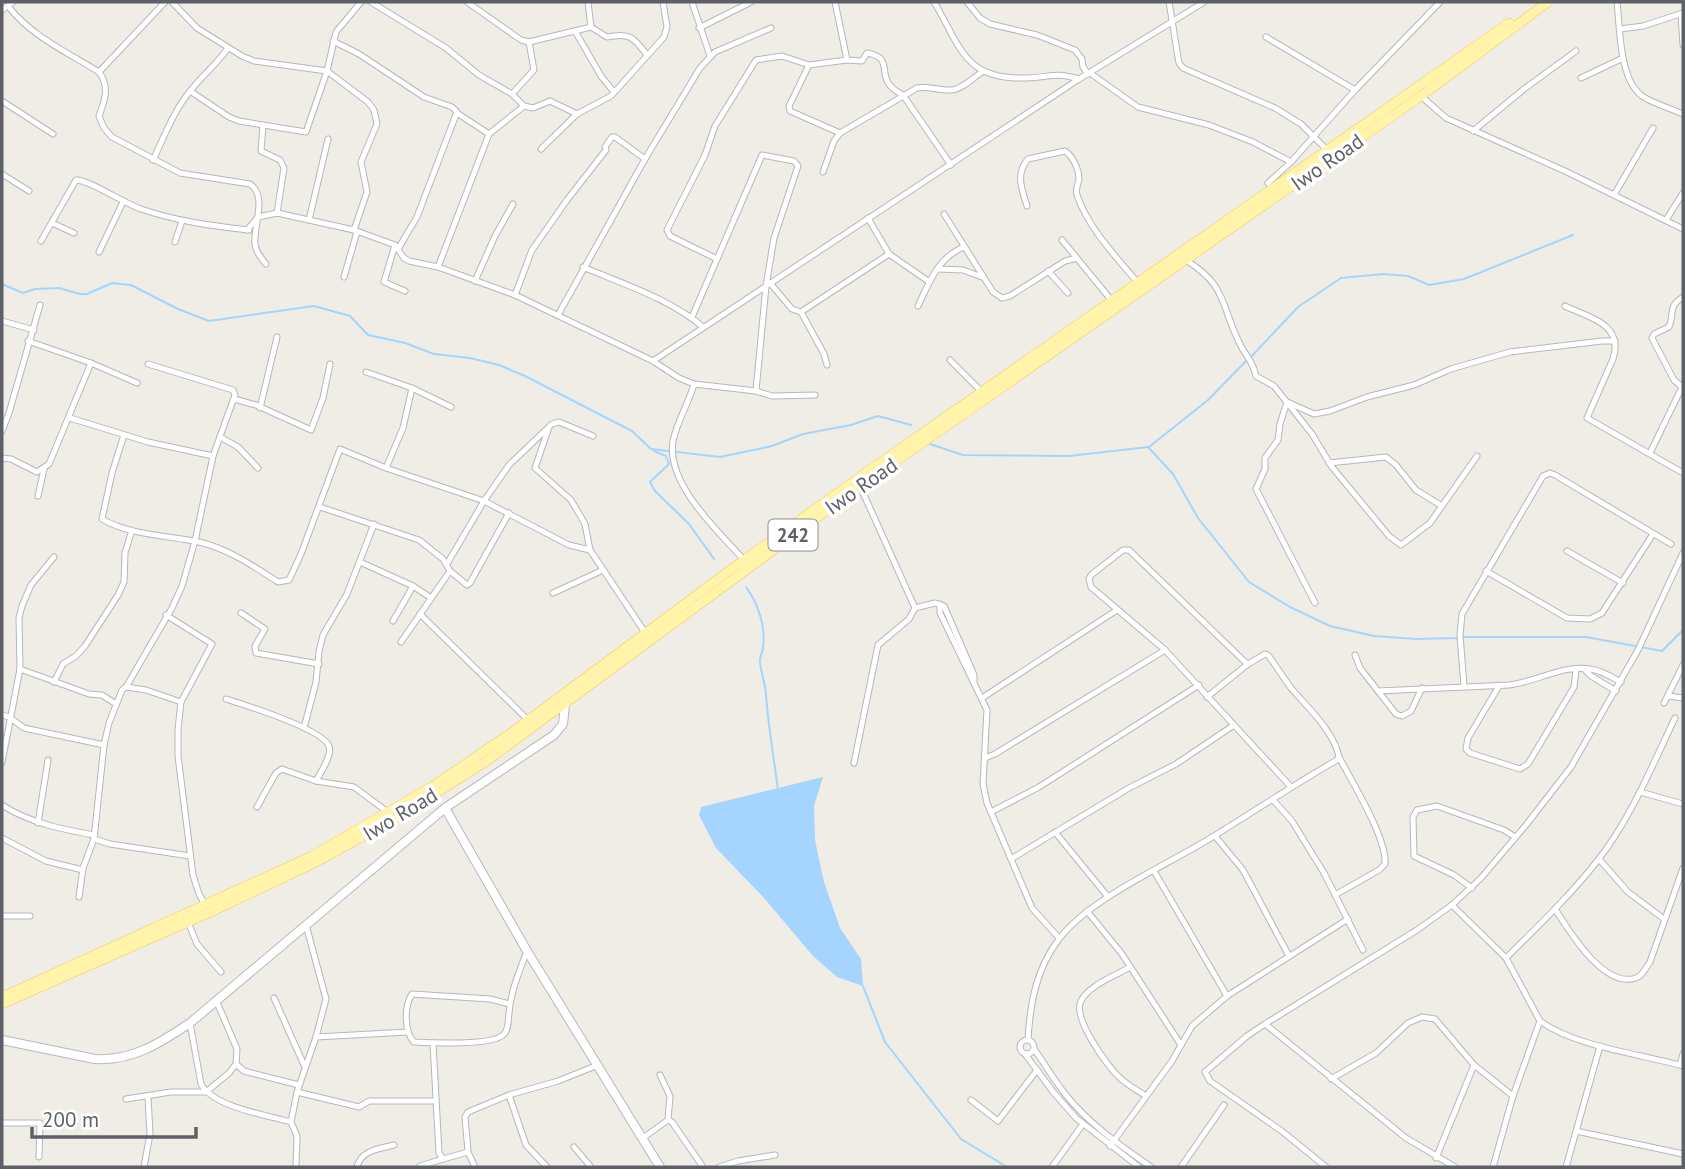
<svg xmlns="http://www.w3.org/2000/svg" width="1685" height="1169" font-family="'PT Sans',sans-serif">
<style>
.water{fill:#a5d5ff}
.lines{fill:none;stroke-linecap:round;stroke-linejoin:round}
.stream{stroke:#a5d5ff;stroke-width:2}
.street-casing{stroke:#b5b7bc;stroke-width:7}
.secondary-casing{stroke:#b6b9bf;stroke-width:10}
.primary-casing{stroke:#f2cc5c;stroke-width:10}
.street{stroke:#fff;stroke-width:5}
.secondary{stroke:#fff;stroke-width:8}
.primary{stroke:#fff4aa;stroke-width:9}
.labels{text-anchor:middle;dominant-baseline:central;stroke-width:7;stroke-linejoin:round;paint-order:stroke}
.shield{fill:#fff;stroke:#8e9094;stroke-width:2}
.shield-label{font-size:19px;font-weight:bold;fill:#5d6066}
.street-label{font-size:21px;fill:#5d6066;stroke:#fff}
</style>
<rect width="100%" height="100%" fill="#efede5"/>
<path class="water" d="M823,777L814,806L815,840L824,882L840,928L861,959L863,986L837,977L813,956L764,898L716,848L699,815L701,807Z"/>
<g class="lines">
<g class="stream">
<path d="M2,284L23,293L35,289L59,288L80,294H87L112,283L131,285L178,309L209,321L314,306L350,316L368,335L405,343L434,354L470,358L499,365L525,376L632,431L651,449L720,457L772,446L803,434L851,425L878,416L911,425"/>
<path d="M1251,357L1298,307L1341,278L1383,274L1408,276L1429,285L1464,279L1573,235"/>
<path d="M930,444L963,455L1069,456L1148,447L1173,474L1198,518L1249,582L1290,607L1330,626L1374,636L1416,639L1457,638"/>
<path d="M1149,447L1208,400L1247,360"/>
<path d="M654,451L666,456L669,464L650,482L655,491L689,524L714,559"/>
<path d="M746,587C758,603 766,627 763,647C763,653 759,657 760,662C761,673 765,683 766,694C768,726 774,758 778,790"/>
<path d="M1463,637H1586L1662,651L1683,630"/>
<path d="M863,986L885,1042L961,1139L1007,1167"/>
</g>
<g class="street-casing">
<g id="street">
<path d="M172,2L197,28L242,56L254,61L327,71L368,102L374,110L377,124L361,162L367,192L354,230"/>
<path d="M371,2L446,48L479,75L512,94L524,106L533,108L550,101L577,114L611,96L664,37L667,27L663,2"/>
<path d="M467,2L521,40L529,42L591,27"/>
<path d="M588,2L591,27L607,37C630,32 634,38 647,55"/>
<path d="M692,2L710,56"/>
<path d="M835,2L847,60"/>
<path d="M934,2C961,46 963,80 1026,78C1050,78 1052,71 1079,79"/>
<path d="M967,2L980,18L990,24L1037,35L1075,50L1082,59L1083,67L1088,74"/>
<path d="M1169,2L1179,63L1183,68L1275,108L1301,124L1328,151"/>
<path d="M1617,2C1620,28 1619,79 1642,96C1654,104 1670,108 1683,114"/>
<path d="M8,6C31,36 67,52 99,72C110,87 105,100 99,116L104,128L112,137L180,173L250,184C268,196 253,226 255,244C256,252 261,258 266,264"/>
<path d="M2,10L13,2"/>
<path d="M1681,14L1683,45"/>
<path d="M699,28L751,2"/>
<path d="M1620,29L1643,26L1683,13"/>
<path d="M575,31L601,76L614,92"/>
<path d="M1266,37L1355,90"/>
<path d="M333,41L359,54L424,97L452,107L457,112L417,217L398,249"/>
<path d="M809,65L789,106L790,111L840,133"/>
<path d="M99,72L165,2"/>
<path d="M1090,73L1138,107L1209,125L1253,142L1291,162"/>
<path d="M1581,78L1623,58"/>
<path d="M190,91L229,117L239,121L306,132L327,71L336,32L361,2"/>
<path d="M512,94L534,70L529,42"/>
<path d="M1421,96L1446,118L1565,171L1683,229"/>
<path d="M2,101L53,134"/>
<path d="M263,125L261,151L280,160L284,168L277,213"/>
<path d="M1473,131L1524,89L1576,51"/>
<path d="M489,134L524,106"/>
<path d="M541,149L577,114"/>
<path d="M153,160C164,137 174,110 191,90C203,75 216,65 228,48"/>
<path d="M823,172L834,141L840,133L917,88C929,86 940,91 952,90C962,89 973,78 982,72"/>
<path d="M2,174L29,191"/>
<path d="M1268,183L1291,162L1355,90L1440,2"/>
<path d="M1614,195L1653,128"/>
<path d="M1027,206C1022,190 1015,174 1028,159L1065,151C1073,156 1079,170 1079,179C1078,185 1075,189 1077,195C1088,228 1117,258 1139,284"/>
<path d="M944,214L993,292L1002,298L1010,296L1065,261L1077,258"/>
<path d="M868,218L889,254L928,281"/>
<path d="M309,220L328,139"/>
<path d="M1666,220L1683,193"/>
<path d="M52,223L74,233"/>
<path d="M247,230L258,217L277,213L354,230L395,245L404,258L409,261L438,267L515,295L653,361L679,378L694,384L756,391L772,396L815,395"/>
<path d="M1062,240L1112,301"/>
<path d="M41,241L76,180C90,180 123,203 141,209C176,221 212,226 249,230"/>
<path d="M175,242L182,221"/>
<path d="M395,245L384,282L405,291"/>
<path d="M99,252L123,202"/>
<path d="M717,259L670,236L667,230L705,155L715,126L756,60L782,56L809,65L847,60L862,61L867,53C899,59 870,79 903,95L951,165"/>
<path d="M1186,260C1227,286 1220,303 1239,342C1246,358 1252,358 1256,376L1274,386L1312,434L1332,467L1389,536L1401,545L1430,523L1477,456"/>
<path d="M438,267L489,134L457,113"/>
<path d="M583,267C623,284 670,299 703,327"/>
<path d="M938,269L963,270L982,277"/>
<path d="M1048,271L1068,293"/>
<path d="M344,277L357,232"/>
<path d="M475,281L495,236L513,204"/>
<path d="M770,283L792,309L801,312L824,354L827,365"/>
<path d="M515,295L532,250L567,200L606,150L605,147L612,137H615L645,159"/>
<path d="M918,306C929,283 938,257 964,247"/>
<path d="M1565,306C1590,318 1624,324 1613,359L1587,418L1683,473"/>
<path d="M801,312L889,254"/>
<path d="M558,315L645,159L700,68L715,52L771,28"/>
<path d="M692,317L762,155L794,161L798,166L774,238L766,286L756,391"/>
<path d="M2,321L34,330"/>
<path d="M28,341L91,363L137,383"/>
<path d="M950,360L982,392"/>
<path d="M653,361L1079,79L1204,2"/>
<path d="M366,372L412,388"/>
<path d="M694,384C689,403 677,421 673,441C666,484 718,531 744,560"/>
<path d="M1682,387L1674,380L1652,338L1654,334L1669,327C1675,313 1667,307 1683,297"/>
<path d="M234,399L256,405L311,430L323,398L330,364"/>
<path d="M260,408L277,337"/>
<path d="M70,418L148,442L213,456"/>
<path d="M548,430L535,468L571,500L585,524L590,550L646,634"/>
<path d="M2,431L9,413L40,305"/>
<path d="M124,435L112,473L102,519C131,536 168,535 199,542C229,549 253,566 278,582L289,580L301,554L340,449L386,468L484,501L569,545L590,550"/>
<path d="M220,437L238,447L258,468"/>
<path d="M1650,453L1683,385"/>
<path d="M2,458L11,459L37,472L49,464L91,363"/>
<path d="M1329,463L1386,457L1396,465L1416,490L1442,506"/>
<path d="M386,468L403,428L412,388L451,407"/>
<path d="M38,496L44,469"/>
<path d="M320,507L419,540L443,559L450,571L467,585L470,583L509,513"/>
<path d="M1567,551L1623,583"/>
<path d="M360,562L413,586L431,598"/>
<path d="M447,564L484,501L509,465L552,424L559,422L593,436"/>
<path d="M1486,571L1567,618L1590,619L1602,613L1653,534"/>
<path d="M553,593L603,570"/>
<path d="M1315,603L1256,489L1265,469V458L1278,440L1280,424L1287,402L1314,414L1330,411L1367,397L1414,385L1451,369L1510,352L1602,341H1615"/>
<path d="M940,604V613L987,710L983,784L987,803L1032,908L1059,938"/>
<path d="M915,608L935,603L944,606L974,675V681"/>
<path d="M241,613L265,629L255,646L256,653L319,664"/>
<path d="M420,614L528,720"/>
<path d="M166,615L212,644L181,702L178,730V756L193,875L199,894L206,906"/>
<path d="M393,621L413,586"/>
<path d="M401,642L450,571"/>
<path d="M1355,655L1360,668L1396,714L1402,716L1411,711L1422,688"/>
<path d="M20,669L89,694L102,695L116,704"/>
<path d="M1585,670L1591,676L1616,691"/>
<path d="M54,682L63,664L76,656L85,646L118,595L124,582L125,553L132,530"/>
<path d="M1464,686L1460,635L1462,614L1543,476L1550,473L1555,475L1671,544"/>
<path d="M1499,686L1468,738L1466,749L1470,753L1520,769L1528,764L1574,687L1576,670"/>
<path d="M126,687L146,690L181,702"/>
<path d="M1378,691L1509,685C1536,682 1568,662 1595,670C1604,672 1613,678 1621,682"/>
<path d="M1668,696L1683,698"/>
<path d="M1207,697L1248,664"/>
<path d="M982,698L1117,610"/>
<path d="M226,699C245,705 322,729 329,746C333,755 320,773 316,781"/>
<path d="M1664,703L1683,665"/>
<path d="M2,715L9,717L24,728L104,745"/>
<path d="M304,728L316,682L319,651L323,635L347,594L374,524"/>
<path d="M985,758L995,754L1165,650"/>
<path d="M2,762L20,669L19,618L22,606L31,585L54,557"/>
<path d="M854,763L878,645L909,619L915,608L860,486"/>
<path d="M1640,792L1683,804"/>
<path d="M1273,800L1292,821L1324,873L1363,950"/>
<path d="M2,805C30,823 61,829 94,835"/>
<path d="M257,807L276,773L282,769L316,781L354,787L389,813"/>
<path d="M991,812L1039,787L1199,685"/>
<path d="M38,823L48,760"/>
<path d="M1055,832L1108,897"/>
<path d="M1215,836L1243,870L1289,956"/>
<path d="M2,838L46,861L83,870"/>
<path d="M94,839L110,844L190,856"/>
<path d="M1011,859L1129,788L1176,764L1234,725"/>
<path d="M1599,859L1628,892L1664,919"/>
<path d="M1154,871L1227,996"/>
<path d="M1472,888L1454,875L1414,856L1413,817L1417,810L1437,806L1504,830L1515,837"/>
<path d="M1335,895L1379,870L1385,864C1387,838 1352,782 1339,757"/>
<path d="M79,897L83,868L94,839L104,745L109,723L122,690L126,687L172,608L182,586L195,541L213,456L235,395L233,390L148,364"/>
<path d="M1452,905L1506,958L1540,1021C1576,1047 1641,1054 1683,1066"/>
<path d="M1555,909C1569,930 1603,989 1636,978C1643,976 1646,967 1650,962L1683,868"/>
<path d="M1087,911L1122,954L1181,1045"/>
<path d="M2,916H30"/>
<path d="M188,922L197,944L221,972"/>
<path d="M1506,958C1537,927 1570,896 1598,860C1631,818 1652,766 1675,718"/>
<path d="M1130,967C1115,976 1089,985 1081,1001C1072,1017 1107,1066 1119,1077C1127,1085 1137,1090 1146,1096"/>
<path d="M274,998L304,1065"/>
<path d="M510,1004L490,999L412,994C404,1006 404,1032 414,1042C430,1043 495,1046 504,1034C509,1029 508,1020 509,1013C511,991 519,972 527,951"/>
<path d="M190,1023L201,1084C213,1107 266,1115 291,1122"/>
<path d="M1265,1024L1406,1138L1455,1167"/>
<path d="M316,1037L408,1032"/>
<path d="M1028,1040C1030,1004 1036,969 1059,939C1089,899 1165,866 1209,839C1252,813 1293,785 1337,760L1339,757C1334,731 1307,707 1291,688C1283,677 1276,666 1268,655L1265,654L1248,664L1244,661L1129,550H1123L1091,575L1089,579L1091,587L1165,650L1291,787"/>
<circle cx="1027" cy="1047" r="7"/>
<path d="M433,1043L439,1153L443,1159L468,1152"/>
<path d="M1034,1049C1045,1064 1054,1080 1066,1095C1089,1124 1121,1146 1151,1167"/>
<path d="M1025,1054L1054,1093L1076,1118L1139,1167"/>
<path d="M236,1064L244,1071L299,1085"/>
<path d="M1680,1065L1683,1054"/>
<path d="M1331,1079L1376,1053L1408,1023L1422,1017L1435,1019L1474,1065L1513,1096"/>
<path d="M297,1092L359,1107L369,1101H435"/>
<path d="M509,1095L526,1145L547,1167"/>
<path d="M126,1099L171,1092H206L229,1073L236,1064L237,1049L216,1000"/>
<path d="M971,1100L998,1121L1037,1070"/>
<path d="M668,1120L672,1122L703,1167"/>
<path d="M2,1123H40L39,1157"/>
<path d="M1576,1131L1683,1154"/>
<path d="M643,1138L668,1120L670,1096L660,1075"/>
<path d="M1110,1146L1172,1061L1192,1026L1227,996L1348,919"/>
<path d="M574,1147L591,1167"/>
<path d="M1436,1158L1474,1065"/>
<path d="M420,1166L443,1159"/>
<path d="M144,1167L150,1134L148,1096"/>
<path d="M296,1167L297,1136L291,1122L297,1092L316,1037L326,999L306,925"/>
<path d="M357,1167C361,1150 379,1149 394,1145"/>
<path d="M475,1167L468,1152L465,1117L468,1112L509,1095L558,1081L598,1065"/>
<path d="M719,1167L738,1161L775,1155"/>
<path d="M1052,1167L1083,1124"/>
<path d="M1181,1167L1224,1105"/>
<path d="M1326,1167L1283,1132L1210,1081L1205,1072L1247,1036L1265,1024L1417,930L1452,905L1481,878L1526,825L1571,767L1638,650L1683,553"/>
<path d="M1493,1167L1513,1096L1540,1021"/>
<path d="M1566,1167L1600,1046"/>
</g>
</g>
<g class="secondary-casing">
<g id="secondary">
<path d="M445,808L527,951L660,1167"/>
<path d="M2,1040L95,1059C133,1061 160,1043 190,1023L445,808L554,735L563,724L565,704"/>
</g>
</g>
<g class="primary-casing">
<g id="primary">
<path d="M2,997L312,856L433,786L507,736L729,571L867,472L1509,23"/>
<path d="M2,1004L213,911L316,862L405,813L488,760L860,486L1421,96L1548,2"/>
</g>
</g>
<use href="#street" class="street"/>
<use href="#secondary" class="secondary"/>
<use href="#primary" class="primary"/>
</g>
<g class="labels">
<rect class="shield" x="768.5" y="519.5" width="49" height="31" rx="5"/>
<g class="shield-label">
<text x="793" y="535">242</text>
</g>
<g class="street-label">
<text transform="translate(1327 162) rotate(-35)">Iwo Road</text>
<text transform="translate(861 486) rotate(-35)">Iwo Road</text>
<text transform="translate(400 814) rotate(-31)">Iwo Road</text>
</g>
</g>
<rect width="1685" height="1169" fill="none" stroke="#5d6066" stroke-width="7"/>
<path d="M32 1127v10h164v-10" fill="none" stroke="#5d6066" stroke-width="3.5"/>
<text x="42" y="1127" font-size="21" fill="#5d6066" stroke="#ffffff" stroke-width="5" paint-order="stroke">200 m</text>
</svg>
